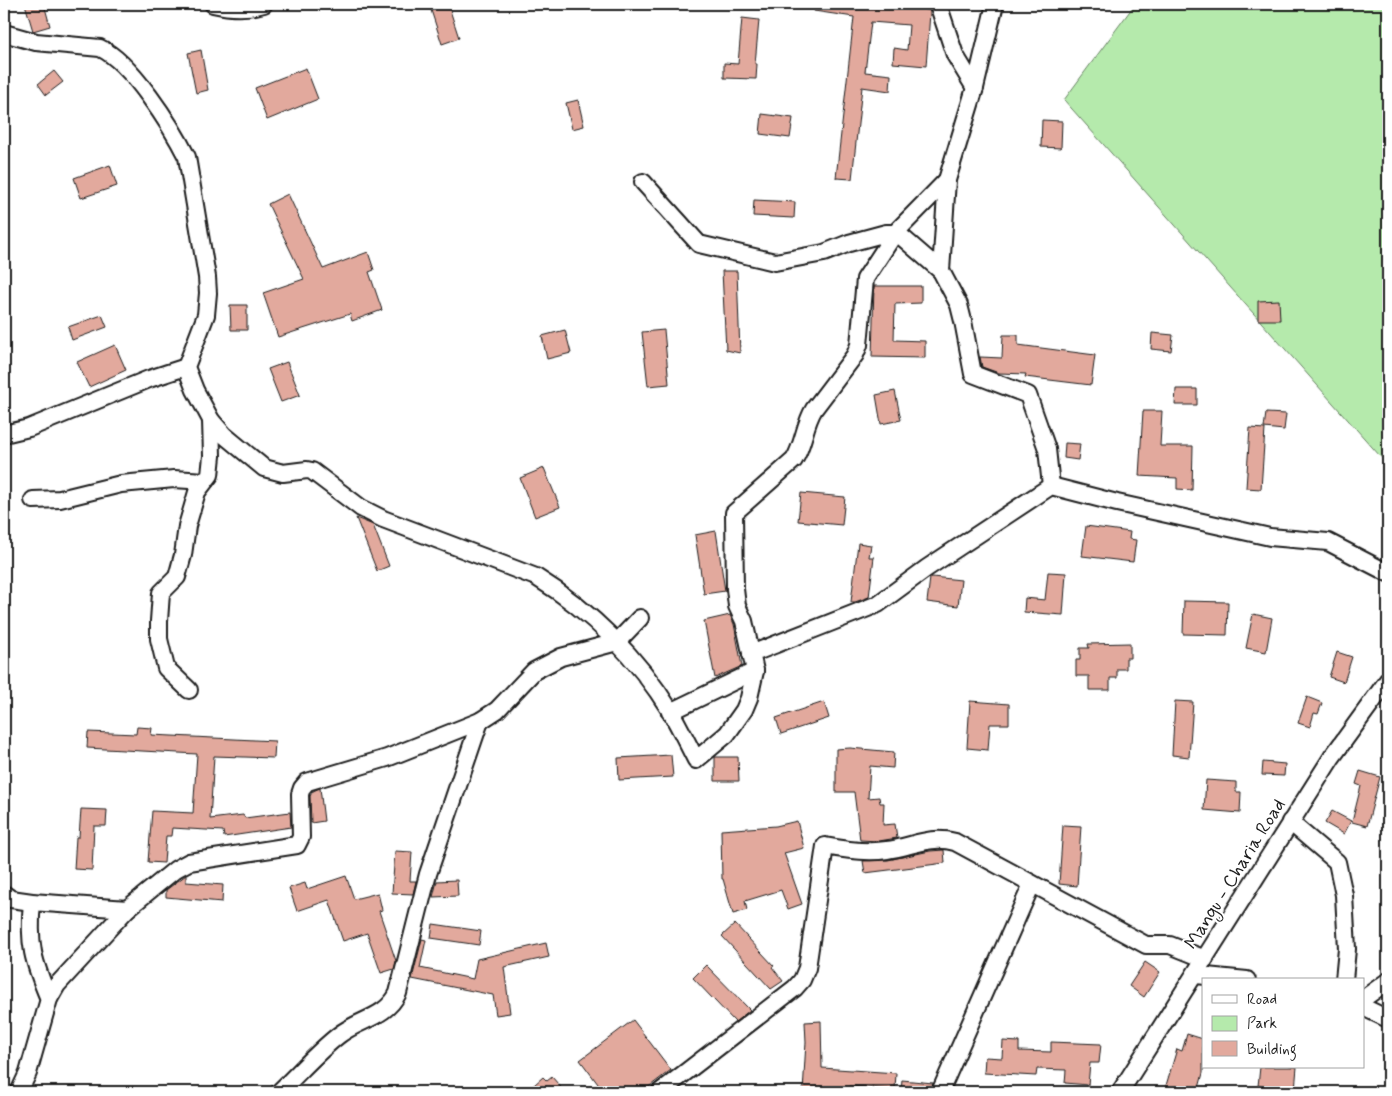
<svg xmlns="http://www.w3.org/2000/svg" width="1392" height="1096" font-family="Mynerve,sans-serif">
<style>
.green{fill:#b5eaac;stroke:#688364}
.building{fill:#e2a99d;stroke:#1c1c1c}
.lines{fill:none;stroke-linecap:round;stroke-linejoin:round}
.minor-casing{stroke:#1c1c1c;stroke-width:20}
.minor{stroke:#fff;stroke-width:16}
.labels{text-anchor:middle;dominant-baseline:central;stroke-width:4;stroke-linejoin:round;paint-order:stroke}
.street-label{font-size:19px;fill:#1c1c1c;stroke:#fff}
</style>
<rect width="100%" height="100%" fill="#fff"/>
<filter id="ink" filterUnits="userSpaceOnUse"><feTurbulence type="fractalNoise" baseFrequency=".02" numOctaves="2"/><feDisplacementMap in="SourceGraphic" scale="10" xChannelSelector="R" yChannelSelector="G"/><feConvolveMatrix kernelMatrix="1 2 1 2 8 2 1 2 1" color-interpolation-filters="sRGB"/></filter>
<g filter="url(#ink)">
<path class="green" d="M1135,4H1388V465L1064,100Z"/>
<g class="building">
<path d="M25,4H44L50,26L33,31Z"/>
<path d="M429,4H448L459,38L442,44Z"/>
<path d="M814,4H873L929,10L930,13L926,66L893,63L894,48L907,50L909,25L871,22L865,72L891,75L890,91L862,87L852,179L836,178L854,17L814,11Z"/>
<path d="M742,18L759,20L755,64H757L756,79L724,78V63L738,64Z"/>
<path d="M201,50L208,90L196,93L188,53Z"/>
<path d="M306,68L318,99L267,120L255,88Z"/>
<path d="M54,71L63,82L46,95L38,84Z"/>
<path d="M578,100L584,126L572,129L566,103Z"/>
<path d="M762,114L793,118L790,138L760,134Z"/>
<path d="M1042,120L1062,121L1061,148L1041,147Z"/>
<path d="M110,165L117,186L81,198L74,178Z"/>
<path d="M288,194L323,269L368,252L374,270L369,272L382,310L352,321L350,314L278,337L263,293L304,279L268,204Z"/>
<path d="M754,200L795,202L794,218L753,216Z"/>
<path d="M722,271H737L740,353L726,350Z"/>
<path d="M874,286H921V303L895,304L894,340L925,341V358L872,357Z"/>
<path d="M1279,300L1280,320H1258V301Z"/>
<path d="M230,305H247V330H231Z"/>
<path d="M102,315L107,327L72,340L68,327Z"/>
<path d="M565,330L571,353L547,359L542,336Z"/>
<path d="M664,330L669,384L648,386L642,332Z"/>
<path d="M1152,333L1173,335L1171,351L1151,349Z"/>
<path d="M1003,335H1018V345L1095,355L1091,385L1025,377L1026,374L999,373L982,367L980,357L1002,358Z"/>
<path d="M115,345L126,370L89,387L77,362Z"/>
<path d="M287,362L300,395L281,402L268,369Z"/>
<path d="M1176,389H1197V405H1175Z"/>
<path d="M895,391L901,420L881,424L876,395Z"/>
<path d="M1143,411H1162L1160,446H1193L1192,490L1177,489V478L1139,476Z"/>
<path d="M1266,413L1286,414L1284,430L1264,428Z"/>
<path d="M1250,428L1265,429L1261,489L1246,488Z"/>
<path d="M1065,443L1080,444L1078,460L1064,458Z"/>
<path d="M544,468L560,507L535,517L520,478Z"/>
<path d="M801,493L845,497L842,525L798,521Z"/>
<path d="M356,518L373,525L389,566L377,571Z"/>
<path d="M1086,526L1130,532L1129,539L1136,540L1133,562L1082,556Z"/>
<path d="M716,531L725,591L704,594L695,535Z"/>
<path d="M858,543L871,545L869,557H874L869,597L855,602H851Z"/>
<path d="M1048,572L1066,573L1063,615L1024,612L1025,598L1045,600Z"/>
<path d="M932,577L961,580L958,606L927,602L930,578Z"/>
<path d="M1184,601L1228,602L1227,635L1183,634Z"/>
<path d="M1253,614L1272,618L1266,652L1246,648Z"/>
<path d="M730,615L734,624L742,666L715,678L704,621Z"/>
<path d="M1130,643V658H1126V669H1117V678H1110V690H1089V676H1076V660H1080V648H1089L1088,644Z"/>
<path d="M1337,652L1352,657L1344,682L1329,677Z"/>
<path d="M1307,697L1322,703L1318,714L1314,713L1310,727L1298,723Z"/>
<path d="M970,701L1009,704V724H990L988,750L967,748Z"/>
<path d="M1175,701L1193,702L1189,757L1172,755Z"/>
<path d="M824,702L829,718L781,734L776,718Z"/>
<path d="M137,727L152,728L151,735L275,741L274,758L214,756L210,819L243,815L245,818L290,812L291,827L224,837L223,831L172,828L171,836H166L164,863L148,862L152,811L193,813L197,754L87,748L88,732L136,734Z"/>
<path d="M850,748L894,752L893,768L870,766L868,798L879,797L880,803H884L883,825L895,824L897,838L879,841L860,840L854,792H836V749Z"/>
<path d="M671,755L673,777L619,780L618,758Z"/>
<path d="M715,757H738L739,781H715Z"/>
<path d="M1263,762L1285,764L1284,776L1262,775Z"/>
<path d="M1360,771L1380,777L1367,826L1352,822L1361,786L1356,784Z"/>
<path d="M1206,780L1236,782V792H1241L1240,813L1204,810Z"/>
<path d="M320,788L324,821L311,823L310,796L313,791Z"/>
<path d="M81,809L107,810L106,826H94L92,870L74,869L76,837H79Z"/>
<path d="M1332,811L1351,821L1344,834L1325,823Z"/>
<path d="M797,821L804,848L784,853L802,904L788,909L781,890L745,901L747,910L733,914L723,879H722L721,830L776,826Z"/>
<path d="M1063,825L1081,826L1077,886L1059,884Z"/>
<path d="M944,850L945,863L865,873L863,861L888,860L930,851Z"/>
<path d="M395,851L412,852L410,881H416L413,894L392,893Z"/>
<path d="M186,875V882L223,885L222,902L166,897V890Z"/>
<path d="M346,876L354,899L378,893L382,910L379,911L396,961L394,969L381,973L367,933L343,941L329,900L297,911L289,888L305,883L307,889Z"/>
<path d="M457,880L458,896L433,897L437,881Z"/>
<path d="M433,924L481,931L479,945L431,938Z"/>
<path d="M735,924L774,966L772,967L783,981L771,989L722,936Z"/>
<path d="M422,939L426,940L420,968L473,979L477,959L546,943L549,957L504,967L510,1013L496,1015L493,995L412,979Z"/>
<path d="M1145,962L1160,972L1144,997L1129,986Z"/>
<path d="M706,965L750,1010L735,1022L693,978Z"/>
<path d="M633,1020L671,1070L642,1092H604L580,1060Z"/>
<path d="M821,1021L822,1068L896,1073L895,1089L849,1086V1092H803L806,1042L805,1022Z"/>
<path d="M1187,1034L1203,1039V1073L1198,1092H1164L1177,1049L1182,1051Z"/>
<path d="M1003,1041L1019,1042V1051L1051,1052V1042L1101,1044L1099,1063H1090L1088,1085L1065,1083L1066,1070L1037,1069L1036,1076L984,1073L985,1057L1002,1058Z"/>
<path d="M1260,1067H1297L1295,1090L1258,1086Z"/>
<path d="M543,1077L547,1081L552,1077L565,1092H526Z"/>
<path d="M902,1080L933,1083L930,1092H901Z"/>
</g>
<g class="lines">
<g class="minor-casing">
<g id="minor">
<path d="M213,4C230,8 247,9 264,4"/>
<path d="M938,4L955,55L975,88"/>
<path d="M4,33L36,42L100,48C131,62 172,127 187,157L207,277L208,293L206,315L186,367L195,390L211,420L224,435L264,468L283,473L307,470L312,471L361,508L383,519L536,577C591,611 638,658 671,712C680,728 688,744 696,760L727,734L744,710L749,698L755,671L744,621L737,606L735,589L734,513L794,460C804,444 804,425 814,409L855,355L859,345L865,279L895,233L947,180"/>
<path d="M643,182L699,244L775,262L824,253L849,243L886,233H895L903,238L941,271L959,305L963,321L973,374L1028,395L1047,449L1051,486"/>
<path d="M941,271L947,180L975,88L995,4"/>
<path d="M4,434L29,428L149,379L186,367"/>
<path d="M33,500L60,499L121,484L174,479L205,481"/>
<path d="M751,654L878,604L927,568L1051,486L1117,503L1270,537L1328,542L1388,573"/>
<path d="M189,690L166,668L159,639V621L161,593L177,577L183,555L187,526L197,492L210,475L212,456L211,420"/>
<path d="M670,712L755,671"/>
<path d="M1290,822L1337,862L1344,895L1347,949L1344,980"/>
<path d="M4,894L11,899L32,902L127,909"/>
<path d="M32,902C28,944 33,961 49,999"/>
<path d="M1196,975L1247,980"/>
<path d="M1363,999L1388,981"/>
<path d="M1363,1007L1388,1019"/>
<path d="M19,1092L28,1073L49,999L57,985L127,909L176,869L189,862L297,845L301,837L300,794L302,788L307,782L387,758L480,721L497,710L534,671L561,657L617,642L640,618"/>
<path d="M279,1092C299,1073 317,1052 339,1035C359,1019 386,1018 398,993L428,874L480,721"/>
<path d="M660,1092L795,988L802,980L807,968L825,846C845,850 867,853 887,850C912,847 929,835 955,842L1146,945H1170L1205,959"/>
<path d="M940,1092L1032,884"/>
<path d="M1120,1092L1332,757L1388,680"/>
</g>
</g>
<use href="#minor" class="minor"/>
</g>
</g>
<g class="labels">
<g class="street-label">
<text transform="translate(1235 874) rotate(-58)">Mangu - Charia Road</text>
</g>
</g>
<rect width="1392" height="1096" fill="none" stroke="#fff" stroke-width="20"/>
<rect x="10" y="10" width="1372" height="1076" fill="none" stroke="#1c1c1c" stroke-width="2" filter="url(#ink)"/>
<rect x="1202" y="978" width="162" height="90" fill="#ffffff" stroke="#a4a4a4"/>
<rect x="1212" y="995" width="25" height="8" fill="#ffffff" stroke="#a4a4a4"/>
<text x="1247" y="1004" font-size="15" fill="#1c1c1c">Road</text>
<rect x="1212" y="1016" width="25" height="15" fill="#b5eaac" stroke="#a4a4a4"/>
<text x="1247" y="1028" font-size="15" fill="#1c1c1c">Park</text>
<rect x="1212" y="1041" width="25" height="15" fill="#e2a99d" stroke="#a4a4a4"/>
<text x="1247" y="1054" font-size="15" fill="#1c1c1c">Building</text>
</svg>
